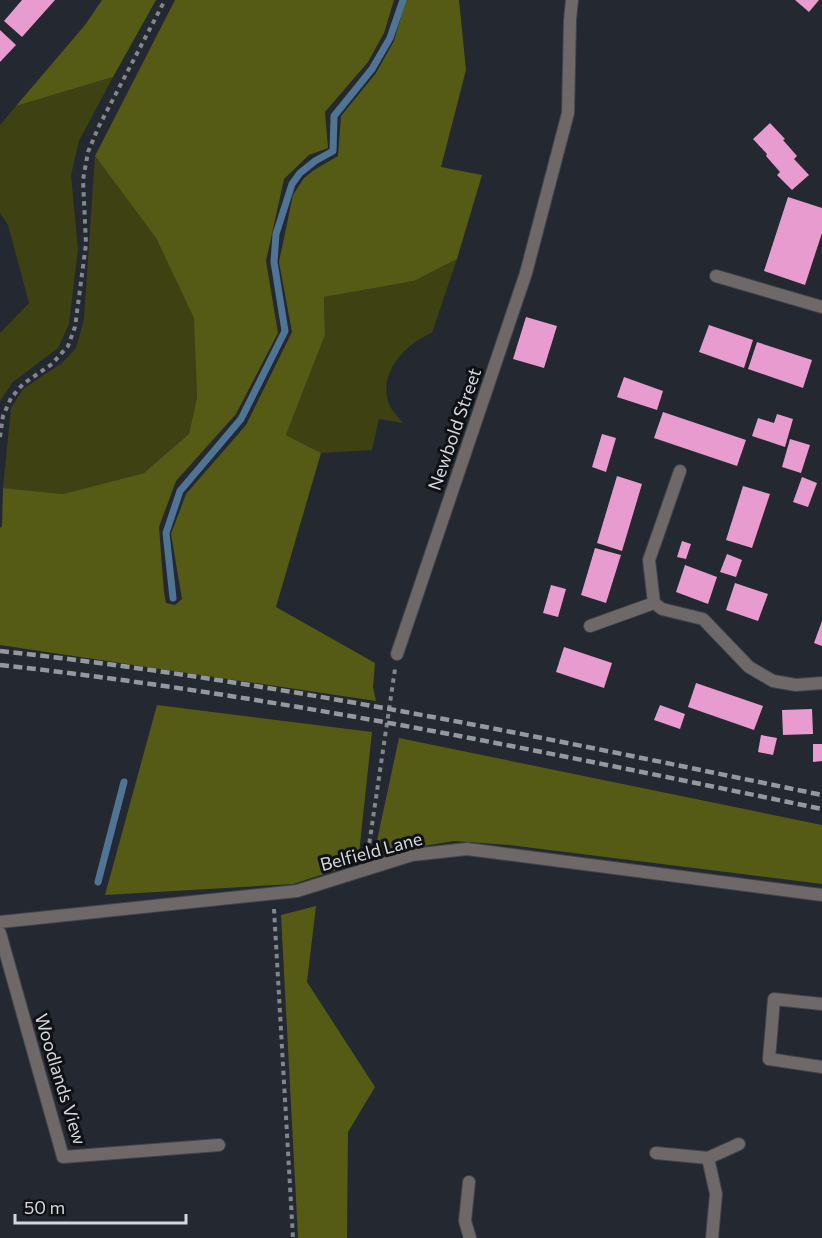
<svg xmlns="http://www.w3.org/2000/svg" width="822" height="1238" font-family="Commissioner,sans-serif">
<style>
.green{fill:#3e4111}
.forest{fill:#555a15}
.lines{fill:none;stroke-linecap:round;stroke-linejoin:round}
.stream{stroke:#507493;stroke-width:7}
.building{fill:#e89bcf}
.lane-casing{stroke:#40444c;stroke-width:14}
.street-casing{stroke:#40444c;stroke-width:14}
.path{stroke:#83868d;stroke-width:4;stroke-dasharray:4.5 4.5;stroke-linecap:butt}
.lane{stroke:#6e6868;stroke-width:12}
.street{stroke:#6e6868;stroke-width:12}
.rail{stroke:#95989e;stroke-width:4.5;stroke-dasharray:9 4.5;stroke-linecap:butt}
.labels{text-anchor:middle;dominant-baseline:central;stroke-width:6;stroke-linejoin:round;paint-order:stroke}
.street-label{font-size:18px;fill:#d4d7dc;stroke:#0f1114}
</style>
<rect width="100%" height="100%" fill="#242830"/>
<g class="green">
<path d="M113,77L79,141L71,175L78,249L69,324L58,348L13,382L0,401V333L29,303L8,225L0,213V125L16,106Z"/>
<path d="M95,156L156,238L195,318L197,397L189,435L144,473L63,494L3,488L11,408L23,389L62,363L76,348L84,319Z"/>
<path d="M457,259L432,333C404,344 375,376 391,408C394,413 399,418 403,423L379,419L372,450L321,453L286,435L325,335L324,297L414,281Z"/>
</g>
<g class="forest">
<path d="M102,0H156L113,77L16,106L85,25Z"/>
<path d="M175,0H394L384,33L368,62L325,112L328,148L309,155L284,179L266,261L278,333L236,414L176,481L159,527L164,592L166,603L175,605L182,599L171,534L186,494L246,425L292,332L279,262L293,195L304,178L314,170L338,156L341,116L376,73L394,41L406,0H459L466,70L441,167L482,175L457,259L414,281L324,297L325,335L286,435L321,453L276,607L375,663L373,687L376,701L0,645V528L2,526L3,488L63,494L144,473L189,434L197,397L194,318L156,238L95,156Z"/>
<path d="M157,705L372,732L358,863L293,884L105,895Z"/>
<path d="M399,738L822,825V884L509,845L454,841L411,848L373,859Z"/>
<path d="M316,906L307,982L375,1087L348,1132L347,1238H298L281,915Z"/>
</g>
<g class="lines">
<g class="stream">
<path d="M173,598L166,533L180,491L241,419L285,331L274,262L276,234L292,184L300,173L315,161L333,151L334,116L372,69L390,38L403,0"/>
<path d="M98,882L124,782"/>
</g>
</g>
<g class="building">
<path d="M22,0H55L22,37L4,21Z"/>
<path d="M795,0H819L809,12Z"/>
<path d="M0,30L16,45L0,62Z"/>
<path d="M770,123L785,139L783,140L797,156L794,159L809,175L792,190L777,175L780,172L766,156L767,154L753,139Z"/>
<path d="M788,197L822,208V233L805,285L764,271Z"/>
<path d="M526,317L557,326L544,368L513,359Z"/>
<path d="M709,325L753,340L744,368L699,352Z"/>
<path d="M757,342L812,360L803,388L748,369Z"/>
<path d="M624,377L663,391L657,410L617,397Z"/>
<path d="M663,412L746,440L737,466L654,438Z"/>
<path d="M777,414L793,419L785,447L752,436L758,418L774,423Z"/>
<path d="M602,434L616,438L606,472L592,467Z"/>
<path d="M790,439L810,445L801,473L782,467Z"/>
<path d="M617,476L642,484L622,551L597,543Z"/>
<path d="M802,477L817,483L808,507L793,502Z"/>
<path d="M743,486L770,494L752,548L726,540Z"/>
<path d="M682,541L691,544L686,559L677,557Z"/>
<path d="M595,548L621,555L606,603L581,595Z"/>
<path d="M727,554L742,560L736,577L720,572Z"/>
<path d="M685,565L717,577L708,604L676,592Z"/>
<path d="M735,583L768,594L758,621L726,610Z"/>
<path d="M551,585L566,589L558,617L543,613Z"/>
<path d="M822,621V646L814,643Z"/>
<path d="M564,647L612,663L604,688L556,672Z"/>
<path d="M696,683L763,706L754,730L688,707Z"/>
<path d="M660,705L685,714L680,729L654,720Z"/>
<path d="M812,709L813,734L783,735L782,710Z"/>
<path d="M761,735L777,738L773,755L758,752Z"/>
<path d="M813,744H822V761L813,762Z"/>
</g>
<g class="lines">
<g class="lane-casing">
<path id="lane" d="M769,1059L774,999L822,1004"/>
</g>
<g class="street-casing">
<g id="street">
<path d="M716,276L822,307"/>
<path d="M680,471L649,560L654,603L662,609L703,619L749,667L773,681L796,685L822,683"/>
<path d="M590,626L654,603"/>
<path d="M397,654L526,273L568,113L570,20L572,0"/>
<path d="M0,922L297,891L412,855L467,849L822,895"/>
<path d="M0,933L63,1157L219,1145"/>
<path d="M769,1059L822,1067"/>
<path d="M656,1153L708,1158L739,1144"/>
<path d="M708,1158L716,1194L712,1238"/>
<path d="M469,1182L465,1221L470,1238"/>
</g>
</g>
<g class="path">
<path d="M0,437L3,416L11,398L23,384L52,364L68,346L75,327L86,244L83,180L88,152L99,126L165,0"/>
<path d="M368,852L395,669"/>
<path d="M274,909L293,1238"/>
</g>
<use href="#lane" class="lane"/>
<use href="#street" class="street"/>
<g class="rail">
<path d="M0,651C276,681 550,739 822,795"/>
<path d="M0,665C276,695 550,753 822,809"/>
</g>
</g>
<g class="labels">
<g class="street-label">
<text transform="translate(454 429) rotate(-71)">Newbold Street</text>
<text transform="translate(371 851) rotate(-15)">Belfield Lane</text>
<text transform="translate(61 1079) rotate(73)">Woodlands View</text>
</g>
</g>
<path d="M15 1214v9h171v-9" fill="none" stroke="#d4d7dc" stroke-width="3"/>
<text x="24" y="1214" font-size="18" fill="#d4d7dc" stroke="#0f1114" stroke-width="4.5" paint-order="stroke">50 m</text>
</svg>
